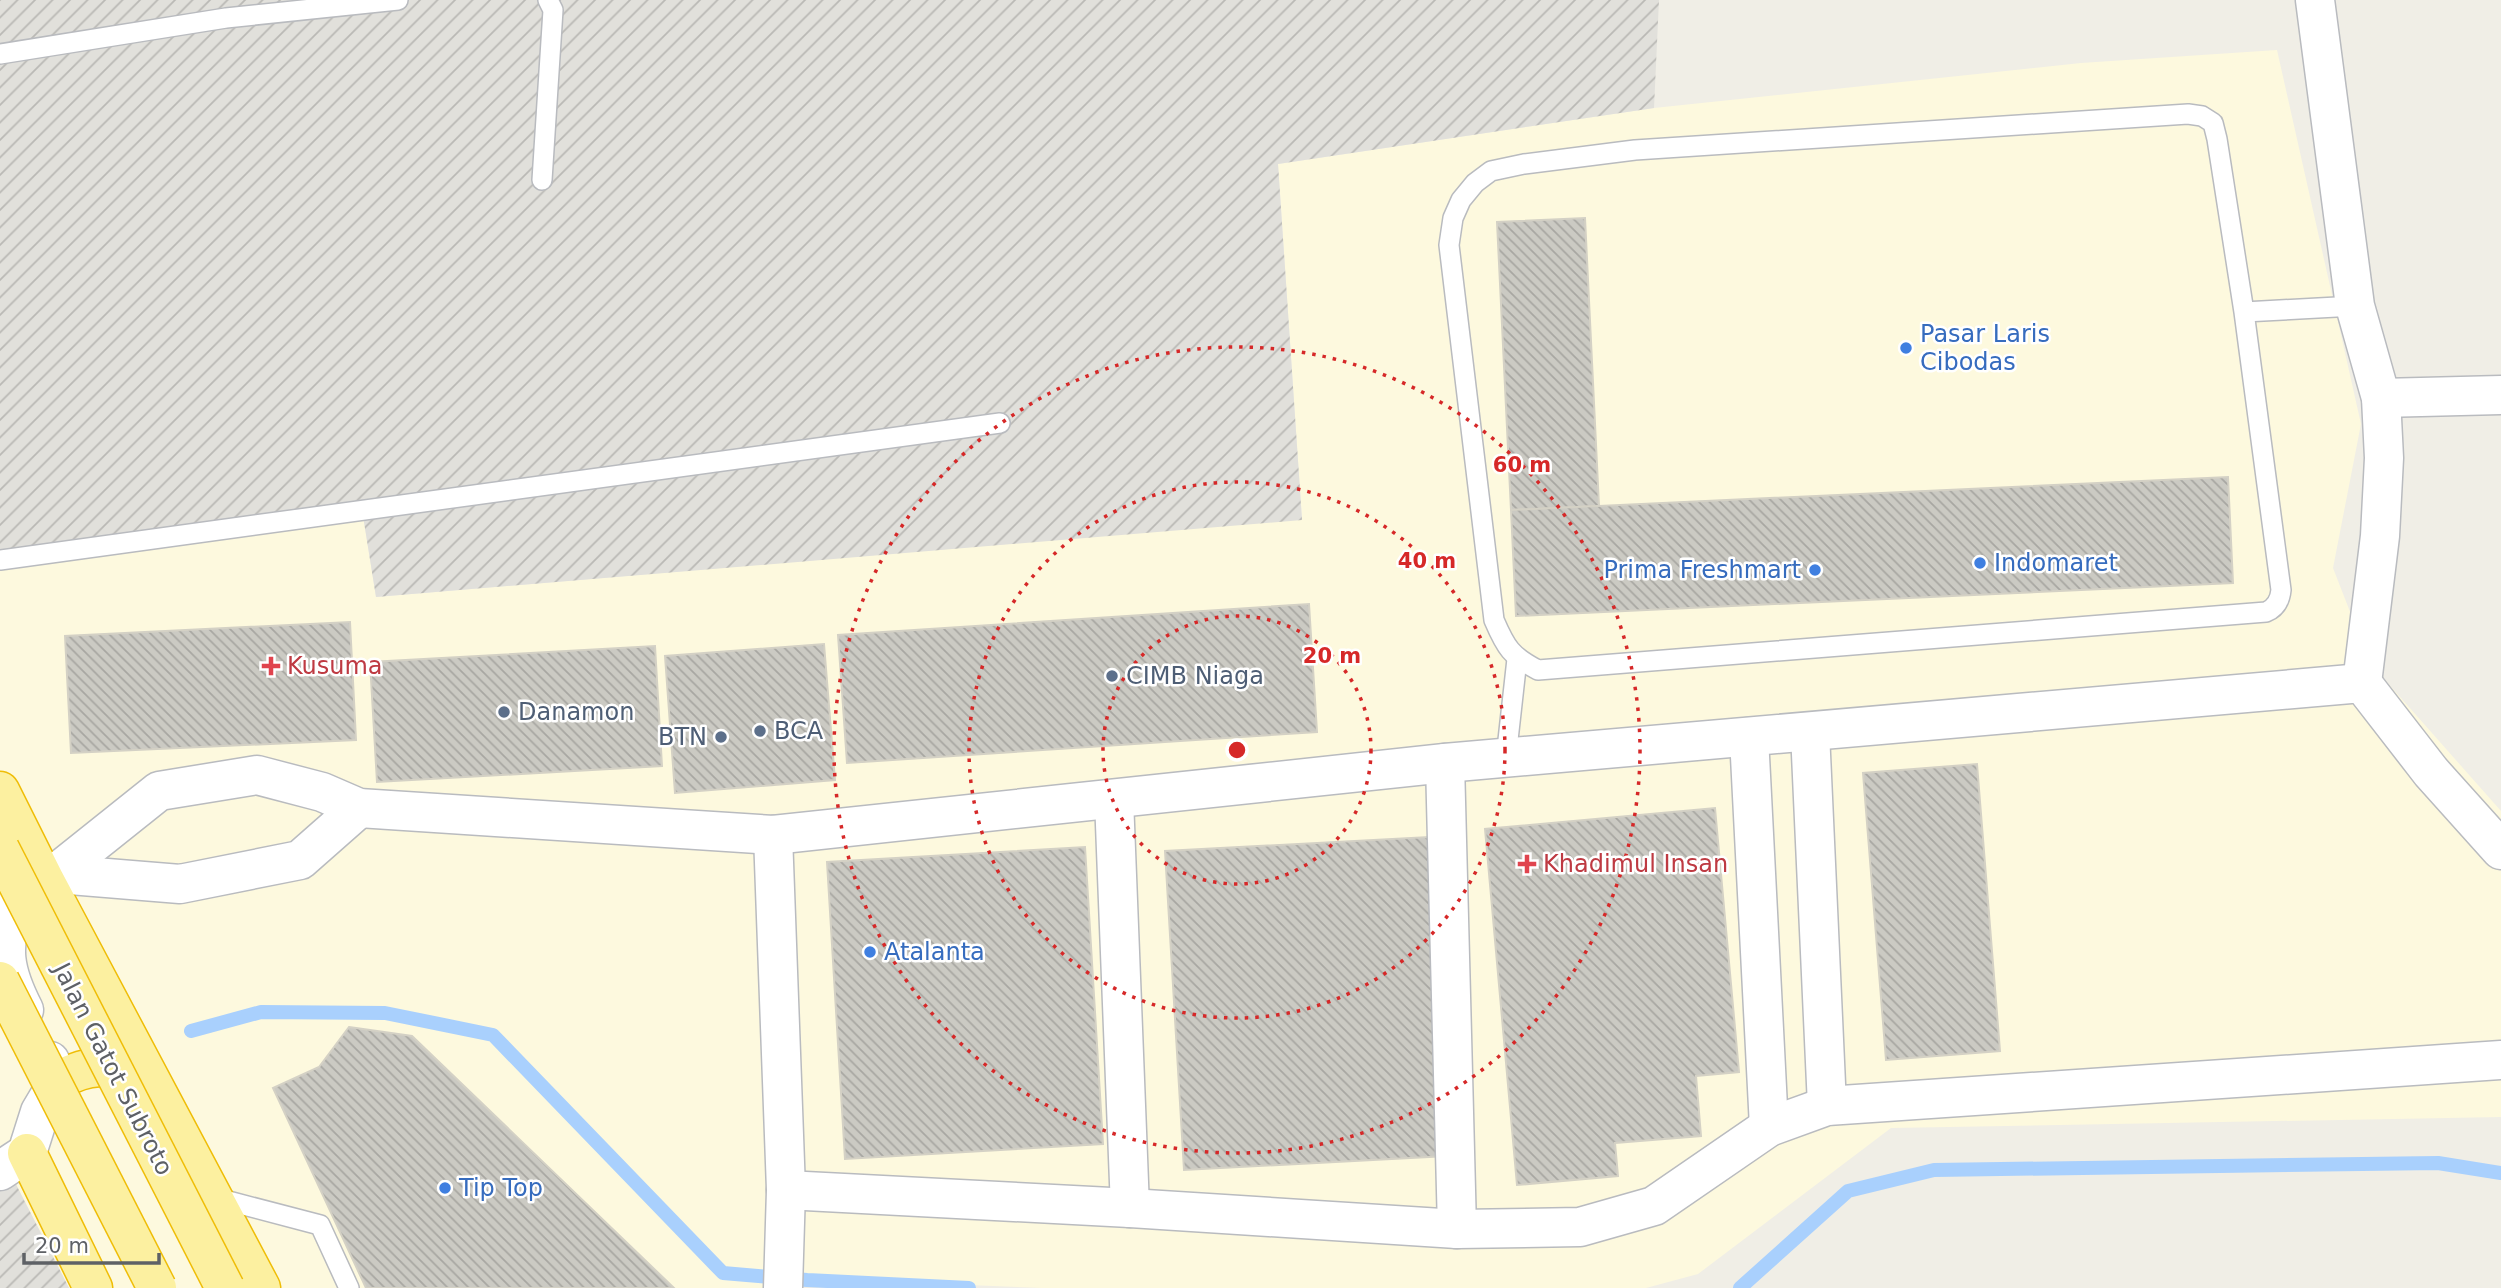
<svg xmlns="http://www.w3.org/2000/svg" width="2501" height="1288" font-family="'DejaVu Sans',sans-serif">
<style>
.commercial{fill:#fdf9de}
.industrial{fill:url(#industrial-furrows)}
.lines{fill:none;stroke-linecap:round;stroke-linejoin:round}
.stream{stroke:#a9d0fd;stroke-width:14}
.building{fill:url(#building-back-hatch);stroke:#d4d1c5;stroke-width:2}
.service-casing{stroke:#b9bbbf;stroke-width:22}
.minor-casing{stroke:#b9bbbf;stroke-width:41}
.trunk-casing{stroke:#efbd07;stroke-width:41}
.service{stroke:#fff;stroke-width:19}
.minor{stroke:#fff;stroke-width:38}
.trunk{stroke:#fcf0a0;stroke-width:38}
.trunk-bridge-casing{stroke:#efbd07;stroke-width:41;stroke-linecap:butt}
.trunk-bridge{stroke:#fcf0a0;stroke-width:38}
.ring{fill:none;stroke:#d62828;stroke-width:3.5;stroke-dasharray:3.5 7}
.shop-dot{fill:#3f7fe0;stroke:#fff;stroke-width:2.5}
.health-dot{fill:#e0444e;stroke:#fff;stroke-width:2.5}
.service-dot{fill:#5c6f8a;stroke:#fff;stroke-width:2.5}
.labels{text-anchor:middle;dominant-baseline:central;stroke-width:5;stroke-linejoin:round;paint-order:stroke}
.shop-label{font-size:24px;fill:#366cbe;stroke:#fff;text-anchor:start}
.health-label{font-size:24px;fill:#be3a42;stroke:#fff;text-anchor:start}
.service-label{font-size:24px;fill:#4e5e75;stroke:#fff;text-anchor:start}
.street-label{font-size:24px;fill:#5e6166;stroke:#fff}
.centre{fill:#d62828;stroke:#fff;stroke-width:3.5}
.ring-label{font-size:21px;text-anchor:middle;font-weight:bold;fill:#d62828;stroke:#fff;stroke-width:5;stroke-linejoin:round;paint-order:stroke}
</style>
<defs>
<pattern id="industrial-furrows" width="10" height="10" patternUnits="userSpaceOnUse" patternTransform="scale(1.75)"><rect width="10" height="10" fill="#e1e0db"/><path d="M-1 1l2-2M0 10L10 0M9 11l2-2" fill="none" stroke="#bab9b5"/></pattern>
<pattern id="building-back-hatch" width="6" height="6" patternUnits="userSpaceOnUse" patternTransform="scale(1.75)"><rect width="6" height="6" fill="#cbcac3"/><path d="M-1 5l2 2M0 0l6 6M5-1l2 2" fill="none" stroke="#a8a7a2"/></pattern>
</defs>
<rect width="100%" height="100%" fill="#f0eee6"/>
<path class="commercial" d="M2277,50L2361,424L2333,568L2370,663L2501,811V1117L1891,1128L1698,1274L1646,1288H1042L793,1278V1288H69L0,1153V563L363,515L376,597L1302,519L1278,164L1654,108L2081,63Z"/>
<g class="industrial">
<path d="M0,0H1659L1654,108L1278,164L1302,520L376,597L363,516L0,563Z"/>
<path d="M0,1153L69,1288H0Z"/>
</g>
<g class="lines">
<g class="stream">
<path d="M191,1031L261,1012L385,1013L493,1035L723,1273L807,1280L969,1288"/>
<path d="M1740,1288L1848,1191L1934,1170L2438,1163L2501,1173"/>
</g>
</g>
<g class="building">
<path d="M1585,218L1599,506L1511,510L1497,222Z"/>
<path d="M2228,477L2233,583L1516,616L1511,510Z"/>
<path d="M1309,604L1317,732L847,763L838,635Z"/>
<path d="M350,622L356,740L71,753L65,636Z"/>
<path d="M824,644L835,780L675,793L665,656Z"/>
<path d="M655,646L662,766L377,782L370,662Z"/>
<path d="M1977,764L2000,1051L1886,1060L1863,773Z"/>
<path d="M1715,808L1739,1072L1696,1076L1701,1136L1615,1143L1618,1176L1517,1185L1485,829Z"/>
<path d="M1429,837L1447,1156L1184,1170L1165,851Z"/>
<path d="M1085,847L1103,1144L845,1159L827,862Z"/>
<path d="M349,1027L412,1036L674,1288H366L273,1088L319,1067Z"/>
</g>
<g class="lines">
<g class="service-casing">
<g id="service">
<path d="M0,54L226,18L398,0"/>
<path d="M542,180L553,10L548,0"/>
<path d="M2244,312L2217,139L2213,123L2202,116L2188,114L1635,150L1524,164L1491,171L1475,183L1461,200L1453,218L1449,245L1494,620C1506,648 1511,656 1538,670L2266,612C2276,608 2280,600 2281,590L2244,312L2355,306"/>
<path d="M0,560L1000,423"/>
<path d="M1506,758L1517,659"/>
<path d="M213,1197L320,1225L349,1288"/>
</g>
</g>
<g class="minor-casing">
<g id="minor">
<path d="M2315,0L2355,306L2381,398L2384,458L2380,536L2362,683"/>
<path d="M2381,398L2501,395"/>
<path d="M1810,732L1827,1106"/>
<path d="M1749,737L1769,1127"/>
<path d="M1445,763L1457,1229"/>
<path d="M1114,799L1130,1208"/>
<path d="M773,835L786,1190L783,1288"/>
<path d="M58,874L180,884L300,860L359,808"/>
<path d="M24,1010C4,971 0,947 15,906L159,791L257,775L322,792L359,808L773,835L1445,763L2362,683L2431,772L2501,850"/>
<path d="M0,1171L27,1153L40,1112L59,1080L50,1061"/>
<path d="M786,1190L1130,1208L1457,1229L1580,1227L1654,1206L1769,1127L1827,1106L2501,1060"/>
</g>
</g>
<g class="trunk-casing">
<g id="trunk">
<path d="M0,791L45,881L261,1288"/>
<path d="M59,1080C87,1065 112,1060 137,1084"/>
<path d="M27,1153L93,1288"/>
</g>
</g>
<use href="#service" class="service"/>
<use href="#minor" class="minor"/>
<use href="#trunk" class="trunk"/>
<g class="trunk-bridge-casing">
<g id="trunk-bridge">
<path d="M0,849L225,1288"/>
<path d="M0,981L157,1288"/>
</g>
</g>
<use href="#trunk-bridge" class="trunk-bridge"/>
</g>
<g class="ring">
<circle cx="1237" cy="750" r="134"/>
<circle cx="1237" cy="750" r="268"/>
<circle cx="1237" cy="750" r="403"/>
</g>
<g class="shop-dot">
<circle cx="1906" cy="348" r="7"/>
<circle cx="1980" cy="563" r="7"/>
<circle cx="1815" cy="570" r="7"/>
<circle cx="870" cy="952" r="7"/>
<circle cx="445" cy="1188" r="7"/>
</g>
<g class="health-dot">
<path d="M267.5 655.5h7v7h7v7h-7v7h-7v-7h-7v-7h7z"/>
<path d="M1523.5 853.5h7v7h7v7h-7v7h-7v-7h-7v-7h7z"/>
</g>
<g class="service-dot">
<circle cx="1112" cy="676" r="7"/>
<circle cx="504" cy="712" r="7"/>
<circle cx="760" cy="731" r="7"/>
<circle cx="721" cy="737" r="7"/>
</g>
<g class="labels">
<g class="shop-label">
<text x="1920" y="334">Pasar Laris<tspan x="1920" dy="28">Cibodas</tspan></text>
<text x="1994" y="563">Indomaret</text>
<text x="1801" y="570" text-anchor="end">Prima Freshmart</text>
<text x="884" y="952">Atalanta</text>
<text x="459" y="1188">Tip Top</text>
</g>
<g class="health-label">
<text x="287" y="666">Kusuma</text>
<text x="1543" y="864">Khadimul Insan</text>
</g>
<g class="service-label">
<text x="1126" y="676">CIMB Niaga</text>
<text x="518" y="712">Danamon</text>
<text x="774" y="731">BCA</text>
<text x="707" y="737" text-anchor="end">BTN</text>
</g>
<g class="street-label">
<text transform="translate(113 1069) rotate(63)">Jalan Gatot Subroto</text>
</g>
</g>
<circle cx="1237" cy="750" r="10" class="centre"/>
<g class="ring-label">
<text x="1522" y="472">60 m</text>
<text x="1427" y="568">40 m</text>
<text x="1332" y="663">20 m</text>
</g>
<path d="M24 1253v10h135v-10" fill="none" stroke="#5e6166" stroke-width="3.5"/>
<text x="35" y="1253" font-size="21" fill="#5e6166" stroke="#ffffff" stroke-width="5" paint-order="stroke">20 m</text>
</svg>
